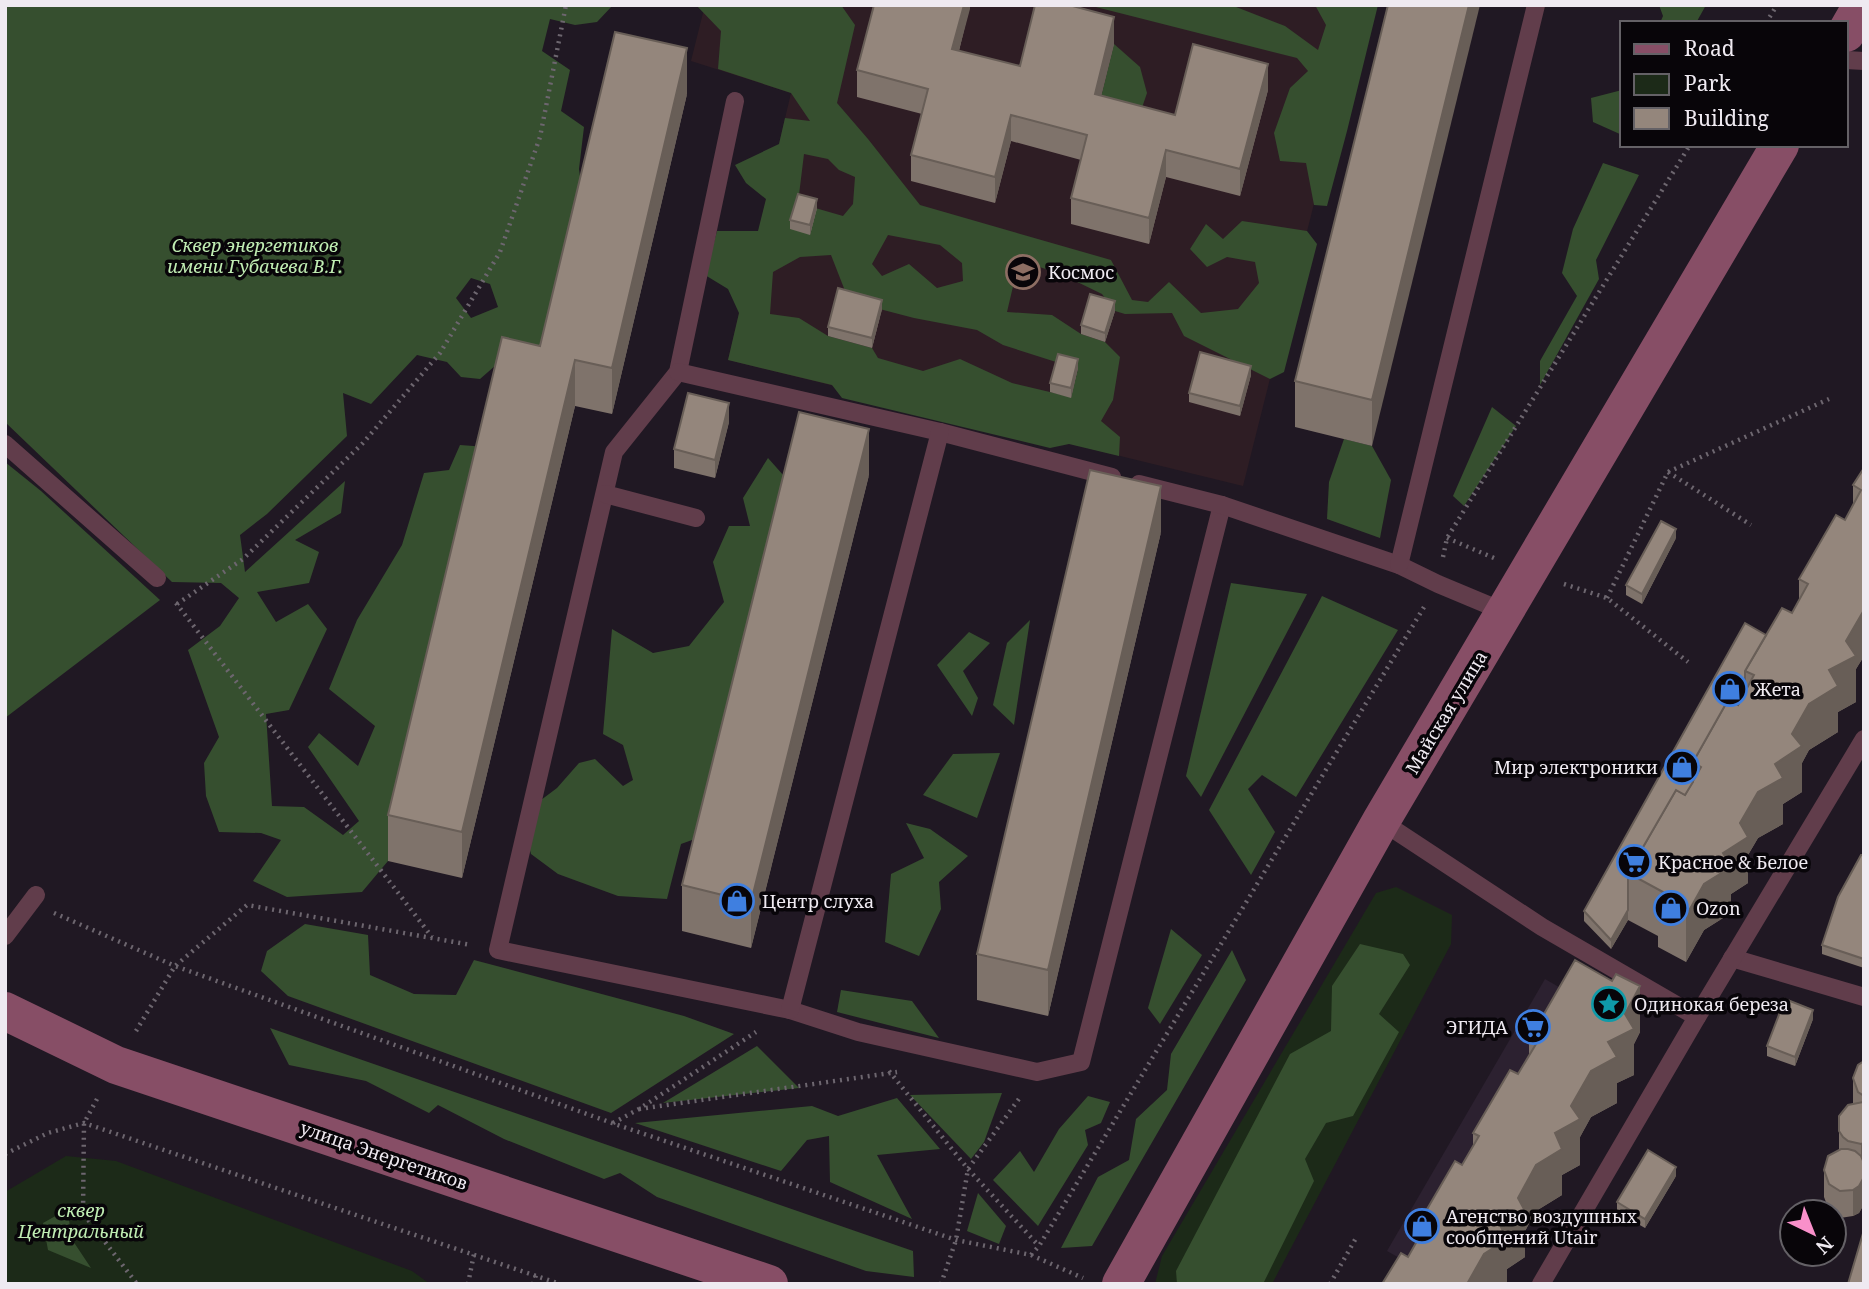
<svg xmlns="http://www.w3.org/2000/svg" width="1869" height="1289" font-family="'Noto Serif',serif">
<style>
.built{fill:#2c2130}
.education{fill:#2e1d24}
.green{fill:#1c2a18}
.forest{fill:#364f2f;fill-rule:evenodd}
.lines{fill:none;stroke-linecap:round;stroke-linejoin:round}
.path{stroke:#6d666f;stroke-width:4.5;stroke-dasharray:2 5;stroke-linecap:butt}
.lane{stroke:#613d4b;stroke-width:18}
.secondary{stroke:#874e66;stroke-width:38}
.wall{fill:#7f736b}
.shaded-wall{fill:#685e57}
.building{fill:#94867c;stroke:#685e57;stroke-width:2}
.labels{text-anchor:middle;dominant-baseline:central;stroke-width:7;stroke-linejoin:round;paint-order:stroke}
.park-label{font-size:18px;font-style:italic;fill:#c0edb3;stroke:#080509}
.poi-label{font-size:18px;fill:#efeaf1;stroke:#080509;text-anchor:start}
.street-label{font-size:18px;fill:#efeaf1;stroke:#080509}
</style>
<rect width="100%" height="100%" fill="#201823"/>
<path class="built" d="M1545,979L1616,1020L1419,1269L1387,1251Z"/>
<path class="education" d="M705,5H1364L1243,486L728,360L791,93L691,61Z"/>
<g class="green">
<path d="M1396,887L1452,915L1451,944L1272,1284H1155L1162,1256L1376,893Z"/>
<path d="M66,1156L116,1161L412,1271L430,1284H5V1192Z"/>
</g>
<g class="forest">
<path d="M5,5H613L597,22L575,25L550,19L542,51L570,70L561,111L584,127L579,169L584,205L548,358L511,352L480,379L461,377L447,362L417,355L371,404L343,393L347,436L267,514L240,535L245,572L345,481L341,513L295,540L319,552L309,583L257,592L276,622L308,604L327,629L289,710L266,714L272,806L304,807L343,835L359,821L308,747L319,733L358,766L375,726L329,689L357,620L402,545L424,473L449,470L460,445L487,447L388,861L362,892L287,897L253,881L281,840L261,833L219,832L206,796L204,763L219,737L188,650L220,626L239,598L221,583L172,582L5,422ZM471,278L490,284L498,307L471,318L456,298Z"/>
<path d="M696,5H841L855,25L837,103L868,139L920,205L1111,260L1132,300L1148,302L1169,282L1201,313L1238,309L1259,283L1255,262L1227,257L1207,267L1190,249L1206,224L1223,239L1242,221L1307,231L1317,244L1284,372L1270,379L1184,336L1172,313L1125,314L1115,311L1102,294L1063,275L1028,263L1015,278L1007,312L1052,315L1081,334L1105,342L1120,357L1113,400L1101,421L1120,437L1119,456L1069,444L1050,448L842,398L832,385L728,360L739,313L728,289L705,275L717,231H758L766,199L746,183L735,165L779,144L785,118L810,121L791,93L718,69L721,31ZM804,154L828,159L839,170L855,177L853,204L843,216L798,203ZM888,235L940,245L962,263L963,281L937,288L909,264L882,276L872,264ZM831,255L849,301L914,318L977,330L1003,345L1078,369L1071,397L1012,383L960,359L923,371L878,358L872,348L828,336L799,318L770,314L773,272L800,257Z"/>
<path d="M1088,5L1173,7L1231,5L1285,26L1318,50L1326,25L1315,5H1378L1347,131L1327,206L1314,205L1306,163L1280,161L1274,133L1290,88L1308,71L1297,58Z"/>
<path d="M1659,5H1706L1696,23H1660L1663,16Z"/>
<path d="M1114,44L1140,67L1147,93L1134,131L1095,121Z"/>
<path d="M1622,90V135L1593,122L1591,98Z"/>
<path d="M1603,163L1639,175L1596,260L1599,279L1540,385V361L1577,296L1562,273L1573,229Z"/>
<path d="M1492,407L1516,426L1464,506L1453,496Z"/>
<path d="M1344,439L1372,446L1391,480L1380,538L1327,519L1329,482Z"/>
<path d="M768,458L792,485L706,835L681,844L667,899L618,896L558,874L531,854L521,815L557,788L579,763L595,759L623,786L633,780L623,745L603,734L612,629L653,653L689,646L724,602L713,562L729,526H750L743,498Z"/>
<path d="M5,462L41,491L160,600L5,718Z"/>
<path d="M1231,583L1307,594L1201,797L1186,776Z"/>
<path d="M1322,596L1398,630L1296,797L1262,775L1248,789L1275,832L1251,875L1209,810Z"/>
<path d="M1030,620L1014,725L993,705L1007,643Z"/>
<path d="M969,632L990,643L963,671L978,698L972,716L937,665Z"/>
<path d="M1000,753L977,818L923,795L953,754Z"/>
<path d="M906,823L930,829L968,856L939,882L941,909L919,956L885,942L891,874L924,858Z"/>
<path d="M305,924L368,935L370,975L414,994L456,995L474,960L684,1016L734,1034L611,1113L288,996L261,971L267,951Z"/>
<path d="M1171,929L1202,955L1160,1024L1148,1008Z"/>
<path d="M1360,944L1403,954L1410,965L1379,1014L1399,1032L1353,1116L1326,1123L1305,1159L1314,1181L1263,1284H1177L1176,1271L1290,1054L1331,1031L1332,986Z"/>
<path d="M1232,950L1246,980L1092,1246L1061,1248L1098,1177L1129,1160L1136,1119L1167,1090L1171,1054Z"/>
<path d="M841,990L912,1001L939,1038L837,1012Z"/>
<path d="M270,1028L913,1251L914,1277L866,1271L657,1197L620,1173L604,1179L504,1139L438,1105L429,1113L366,1081L289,1065Z"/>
<path d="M757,1046L799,1088L663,1103Z"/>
<path d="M1002,1093L984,1142L971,1159L910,1095Z"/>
<path d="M1088,1096L1110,1102L1101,1123L1085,1130L1088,1145L1038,1226L993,1180L1020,1151L1034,1172L1059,1129Z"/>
<path d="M897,1098L940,1149L877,1155L912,1219L830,1182L829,1136L807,1140L781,1171L635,1123L812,1106L838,1116Z"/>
<path d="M978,1193L1006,1226L999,1244L967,1231Z"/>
<path d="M68,1209L71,1238L91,1268L48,1250L43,1223Z"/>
</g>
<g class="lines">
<g class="path">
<path d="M1766,23L1777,5"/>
<path d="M1668,472L1751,525"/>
<path d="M1447,538L1494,558"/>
<path d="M1443,557L1447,538L1690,145"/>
<path d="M1564,584L1607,598L1688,662"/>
<path d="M1607,598L1668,472L1829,399"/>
<path d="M176,603L432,937"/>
<path d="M177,604L243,559L363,443L440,353L500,252L540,137L566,5"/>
<path d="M54,913L175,966L247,905L471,945"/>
<path d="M136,1031L175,966L612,1123L956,1240L1031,1255L1083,1278"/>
<path d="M889,1071L968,1169L1039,1246"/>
<path d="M97,1099L84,1123L83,1213L137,1284"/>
<path d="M639,1109L897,1072"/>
<path d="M613,1123L639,1109L756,1032"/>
<path d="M5,1154L48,1133L84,1123L560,1284"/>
<path d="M1031,1255L1039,1246L1424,607"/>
<path d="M468,1284L474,1254"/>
<path d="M533,1284L536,1275"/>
<path d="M941,1284L956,1240L968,1169L1021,1096"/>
<path d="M1330,1284L1356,1238"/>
</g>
<g class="lane">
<path d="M1846,60L1864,61"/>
<path d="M735,101L678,372L614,452L498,950L790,1010L858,1032L1037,1072L1081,1062L1222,505"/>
<path d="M678,372L940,432L1112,477"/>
<path d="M5,444L157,578"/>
<path d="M1139,484L1222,505L1399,565L1438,584L1505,612"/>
<path d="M605,494L696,518"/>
<path d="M1399,565L1536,5"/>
<path d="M1381,821L1542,927L1697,1017"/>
<path d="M5,936L36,895"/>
<path d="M1732,958L1864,997"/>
<path d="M790,1010L940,432"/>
<path d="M1541,1284L1697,1017L1864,739"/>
</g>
<g class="secondary">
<path d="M1846,33L1862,5"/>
<path d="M5,1011L116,1065L769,1284"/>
<path d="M1121,1284L1381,821L1780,145"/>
</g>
</g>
<g class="wall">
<path d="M970,5L959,51L1020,66L1114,44L1101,96L1175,115L1268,90L1240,196L1166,177L1149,244L1071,224V198L1081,160L1011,141L995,203L911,181V155L922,114L857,97V70Z"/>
<path d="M1388,5L1372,446L1295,427V381Z"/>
<path d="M687,94L612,414L575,406L462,878L388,861V815L540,346Z"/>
<path d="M817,208L810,235L790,229V220Z"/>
<path d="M882,309L872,348L828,336V327Z"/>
<path d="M1115,311L1105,342L1081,334V325Z"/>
<path d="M1078,368L1071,398L1050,392V383Z"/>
<path d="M1251,375L1240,416L1189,402V393Z"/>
<path d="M729,422L715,478L674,468V449Z"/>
<path d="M1864,468V656L1856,669V702L1838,712V732L1809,750L1802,763V792L1783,804V824L1758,838L1748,855V883L1731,894V913L1704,930L1686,962L1658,947V936L1628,920L1611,949L1584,921V911L1766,635L1792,613L1799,600V579L1845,520L1853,505V485Z"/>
<path d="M869,475L751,948L682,931V885Z"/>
<path d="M1161,532L1048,1016L977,1000V954Z"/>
<path d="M1676,538L1642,604L1626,595V585Z"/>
<path d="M1864,855V968L1822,954V945Z"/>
<path d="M1813,1019L1795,1066L1767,1056V1046Z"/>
<path d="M1640,1032L1634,1044V1075L1617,1083V1103L1591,1117L1580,1137V1165L1562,1175V1195L1536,1211L1525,1231V1257L1507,1269V1284L1408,1257L1419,1238V1223L1462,1165L1473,1146V1133L1518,1074L1529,1056V1040Z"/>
<path d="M1864,1061V1204L1859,1213L1853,1216L1840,1218L1834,1214V1212L1829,1210L1824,1197V1170L1839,1150V1116L1853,1104V1078Z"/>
<path d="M1676,1176L1645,1228L1617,1212V1202Z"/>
</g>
<g class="shaded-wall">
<path d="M964,5H970V9L952,76V49Z"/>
<path d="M1469,5H1480L1372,446V400Z"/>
<path d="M1114,17V44L1095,121V94Z"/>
<path d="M687,48V94L612,414V368Z"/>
<path d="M1268,64V90L1240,196V169Z"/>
<path d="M1011,115V141L995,203V177Z"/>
<path d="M1166,150V177L1149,244V218Z"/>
<path d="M817,199V208L810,235V225Z"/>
<path d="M882,300V309L872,348V338Z"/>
<path d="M1115,301V311L1105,342V333Z"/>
<path d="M1078,359V368L1071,398V388Z"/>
<path d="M575,360V406L462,878V832Z"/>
<path d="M1251,366V375L1240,416V406Z"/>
<path d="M729,403V422L715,478V460Z"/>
<path d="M869,429V475L751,948V902Z"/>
<path d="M1161,486V532L1048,1016V970Z"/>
<path d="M1676,529V538L1642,604V594Z"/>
<path d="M1864,610V656L1856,669V702L1838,712V732L1809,750L1802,763V792L1783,804V824L1758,838L1748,855V883L1731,894V913L1704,930L1686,962V916Z"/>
<path d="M1628,910V920L1611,949V940Z"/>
<path d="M1640,986V1032L1634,1044V1075L1617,1083V1103L1591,1117L1580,1137V1165L1562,1175V1195L1536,1211L1525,1231V1257L1507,1269V1284H1467L1625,1014Z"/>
<path d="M1813,1010V1019L1795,1066V1057Z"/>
<path d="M1864,1143V1170L1861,1171V1144Z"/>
<path d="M1676,1167V1176L1645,1228V1219Z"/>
<path d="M1864,1177V1204L1859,1213L1853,1216V1190Z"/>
</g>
<g class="building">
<path d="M874,5H964L952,49L1020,66L1035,5H1069L1114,17L1095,94L1175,115L1193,44L1268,64L1240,169L1166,150L1149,218L1071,198L1087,135L1011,115L995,177L911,155L928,89L857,70Z"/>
<path d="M1388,5H1469L1372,400L1295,381Z"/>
<path d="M615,32L687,48L612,368L575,360L462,832L388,815L502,337L540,346Z"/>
<path d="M798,194L817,199L810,225L790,220Z"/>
<path d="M838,288L882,300L872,338L828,327Z"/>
<path d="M1090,294L1115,301L1105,333L1081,325Z"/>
<path d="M1200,352L1251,366L1240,406L1189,393Z"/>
<path d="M1058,354L1078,359L1071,388L1050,383Z"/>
<path d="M688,393L729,403L715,460L674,449Z"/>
<path d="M799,412L869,429L751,902L682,885Z"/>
<path d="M1864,468V610L1846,641L1856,656L1829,670L1838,686L1809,704L1792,734L1802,746L1775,764L1783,778L1758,792L1740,823L1748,837L1723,853L1731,867L1704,884L1686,916L1658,901L1663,892L1628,873L1676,790L1685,795L1701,767L1693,762L1728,700L1738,705L1754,675L1745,671L1782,608L1792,613L1808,584L1799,579L1836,515L1845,520L1861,490L1853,485Z"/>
<path d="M1090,470L1161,486L1048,970L977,954Z"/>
<path d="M1661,521L1676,529L1642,594L1626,585Z"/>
<path d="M1745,623L1766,635L1745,671V691L1738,705L1728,700L1693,762V782L1685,795L1676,790L1628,873V910L1611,940L1584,911Z"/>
<path d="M1861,855H1864V959L1822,945L1838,897Z"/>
<path d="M1575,960L1612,981L1616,974L1640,986L1625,1014L1634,1029L1608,1042L1617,1057L1591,1071L1571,1106L1580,1119L1555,1133L1562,1149L1536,1165L1518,1198L1525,1211L1501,1227L1507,1239L1484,1254L1467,1284H1382L1401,1253L1408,1257L1425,1227L1419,1223L1455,1161L1462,1165L1479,1136L1473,1133L1510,1070L1518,1074L1536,1044L1529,1040Z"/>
<path d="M1785,999L1813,1010L1795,1057L1767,1046Z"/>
<path d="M1864,1061V1096L1858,1092L1853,1078L1858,1065Z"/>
<path d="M1863,1102L1864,1103V1143L1861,1144L1848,1141L1843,1137L1839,1131V1116L1848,1105Z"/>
<path d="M1841,1149H1848L1855,1151L1861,1156L1864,1163V1177L1859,1186L1853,1190L1840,1191L1829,1184L1824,1170L1828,1156Z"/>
<path d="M1648,1150L1676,1167L1645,1219L1617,1202Z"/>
<path d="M1864,1230V1284H1848Z"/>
</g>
<defs>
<g id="school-ring" transform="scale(1.75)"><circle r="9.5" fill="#080509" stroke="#8d6e63" stroke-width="1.5"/><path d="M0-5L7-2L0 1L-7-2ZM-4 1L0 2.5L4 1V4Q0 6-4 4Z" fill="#8d6e63"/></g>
<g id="shop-ring" transform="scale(1.75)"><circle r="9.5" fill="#080509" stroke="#3f7fe0" stroke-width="1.5"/><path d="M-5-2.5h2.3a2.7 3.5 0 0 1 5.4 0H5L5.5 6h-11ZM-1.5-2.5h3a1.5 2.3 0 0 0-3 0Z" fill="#3f7fe0"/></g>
<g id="supermarket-ring" transform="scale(1.75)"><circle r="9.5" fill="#080509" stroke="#3f7fe0" stroke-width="1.5"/><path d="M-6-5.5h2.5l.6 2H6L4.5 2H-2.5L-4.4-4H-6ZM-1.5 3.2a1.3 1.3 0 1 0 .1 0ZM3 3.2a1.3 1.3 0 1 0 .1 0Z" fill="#3f7fe0"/></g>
<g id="sight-ring" transform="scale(1.75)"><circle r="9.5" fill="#080509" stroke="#0f9aa8" stroke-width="1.5"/><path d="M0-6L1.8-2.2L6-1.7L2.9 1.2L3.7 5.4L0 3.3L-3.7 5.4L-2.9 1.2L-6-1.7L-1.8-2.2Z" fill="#0f9aa8"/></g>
</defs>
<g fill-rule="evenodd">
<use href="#school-ring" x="1023" y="272"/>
<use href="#shop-ring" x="1730" y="689"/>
<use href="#shop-ring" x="1682" y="767"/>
<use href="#supermarket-ring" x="1634" y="862"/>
<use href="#shop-ring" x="737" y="901"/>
<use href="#shop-ring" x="1671" y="908"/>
<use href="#sight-ring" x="1609" y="1004"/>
<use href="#supermarket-ring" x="1533" y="1027"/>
<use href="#shop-ring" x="1422" y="1226"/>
</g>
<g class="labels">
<g class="park-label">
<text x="255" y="245">Сквер энергетиков<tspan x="255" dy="21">имени Губачева В.Г.</tspan></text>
<text x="81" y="1210">сквер<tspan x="81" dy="21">Центральный</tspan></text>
</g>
<g class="poi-label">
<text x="1048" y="272">Космос</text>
<text x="1754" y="689">Жета</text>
<text x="1658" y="767" text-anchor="end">Мир электроники</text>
<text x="1658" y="862">Красное &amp; Белое</text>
<text x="762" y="901">Центр слуха</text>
<text x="1696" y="908">Ozon</text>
<text x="1634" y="1004">Одинокая береза</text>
<text x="1508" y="1027" text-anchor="end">ЭГИДА</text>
<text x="1446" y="1216">Агенство воздушных<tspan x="1446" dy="21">сообщений Utair</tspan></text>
</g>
<g class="street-label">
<text transform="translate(1446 712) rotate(-59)">Майская улица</text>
<text transform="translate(384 1155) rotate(19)">улица Энергетиков</text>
</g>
</g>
<rect width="1869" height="1289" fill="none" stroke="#efeaf1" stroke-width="14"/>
<rect x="1620" y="21" width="228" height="126" fill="#080509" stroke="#646166" stroke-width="2"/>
<rect x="1634" y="44" width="35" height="10" fill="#874e66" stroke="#646166" stroke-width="2"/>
<text x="1684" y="56" font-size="21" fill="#efeaf1">Road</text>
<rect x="1634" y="74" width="35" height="21" fill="#1c2a18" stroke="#646166" stroke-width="2"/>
<text x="1684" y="91" font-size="21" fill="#efeaf1">Park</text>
<rect x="1634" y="108" width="35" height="21" fill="#94867c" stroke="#646166" stroke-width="2"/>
<text x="1684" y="126" font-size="21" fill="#efeaf1">Building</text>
<g transform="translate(1813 1233) rotate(137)"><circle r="33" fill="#080509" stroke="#646166" stroke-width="2"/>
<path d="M0-5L12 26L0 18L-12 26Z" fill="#f990ca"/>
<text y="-10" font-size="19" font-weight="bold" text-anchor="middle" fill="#efeaf1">N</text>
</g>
</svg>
